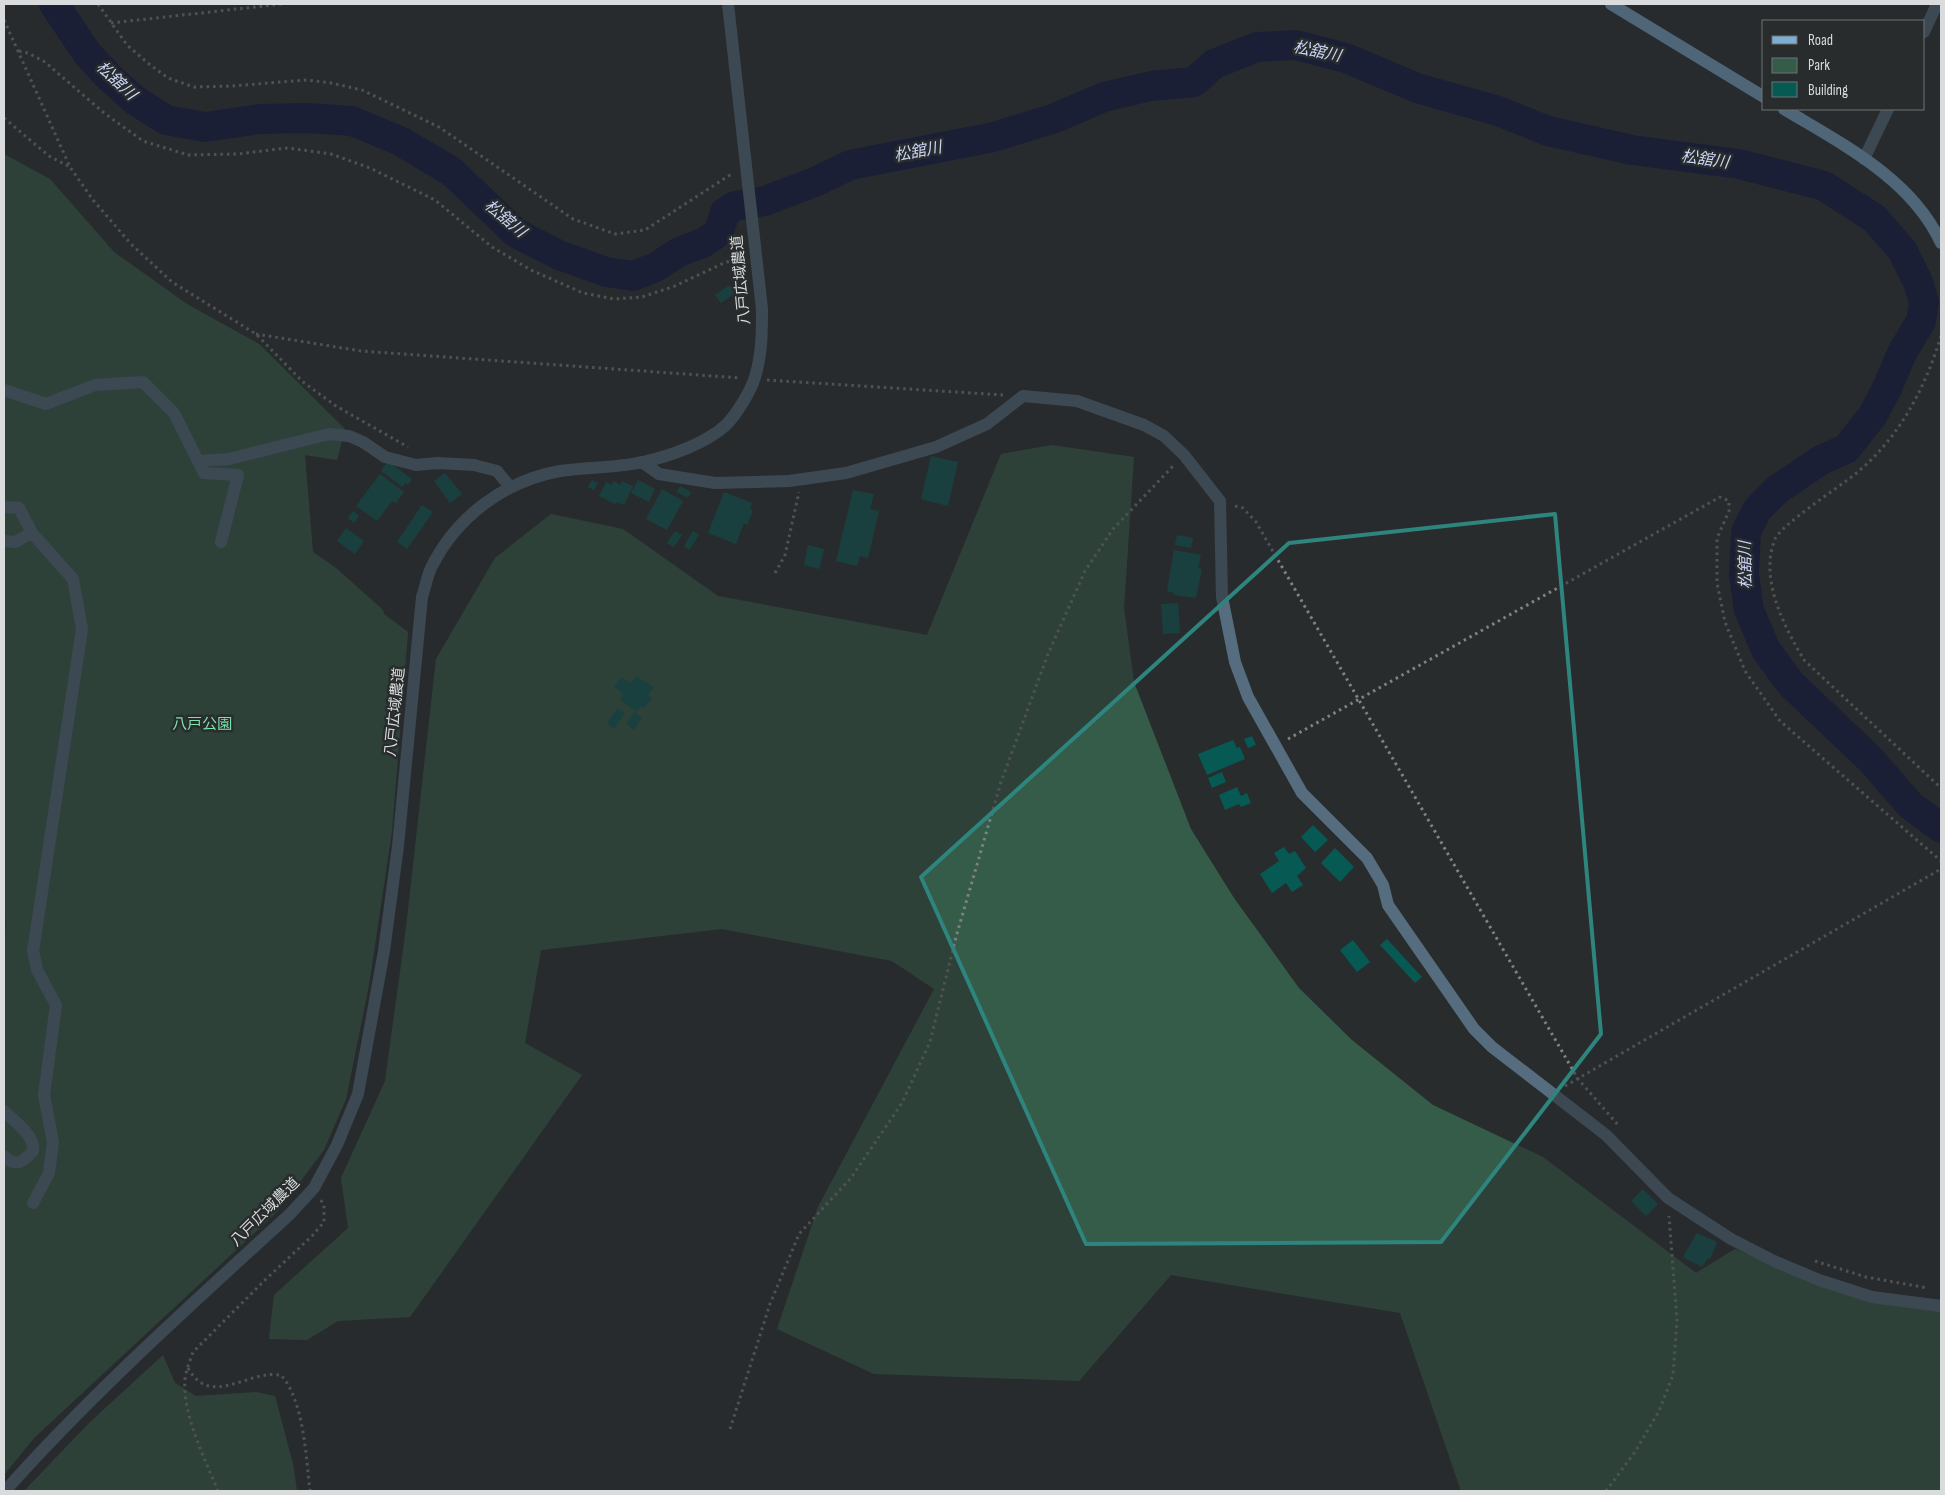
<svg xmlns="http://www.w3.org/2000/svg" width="1945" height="1495" font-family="'Sofia Sans Condensed','Noto Sans JP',sans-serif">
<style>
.green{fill:#355c48}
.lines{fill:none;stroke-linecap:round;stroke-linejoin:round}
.river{stroke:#0b103f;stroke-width:30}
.building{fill:#075954}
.path{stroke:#7f8283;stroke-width:3;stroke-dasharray:2.5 4;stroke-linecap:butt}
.minor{stroke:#566c7f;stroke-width:12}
.major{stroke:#7eadd4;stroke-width:12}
.marked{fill:none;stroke:#2d857e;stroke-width:4;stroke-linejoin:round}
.labels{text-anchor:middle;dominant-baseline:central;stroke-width:5;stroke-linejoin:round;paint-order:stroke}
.street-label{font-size:15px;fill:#d9dbdc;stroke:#282c2d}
.park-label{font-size:15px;fill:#7de1ae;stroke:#282c2d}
.water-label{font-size:16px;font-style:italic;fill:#cbd5f7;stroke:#282c2d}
</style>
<rect width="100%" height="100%" fill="#282c2d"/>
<g class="green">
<path d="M4,154L50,179L114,252L187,304L259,344L345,429L337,460L305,455L313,552L336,568L383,610L384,614L408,632L392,831L369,985L346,1099L324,1150L278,1211L34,1438L4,1475Z"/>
<path d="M1052,445L1134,457L1124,608L1134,682L1191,829L1234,898L1299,988L1352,1040L1433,1105L1543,1157L1696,1273L1735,1249L1790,1271L1941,1308V1491H1461L1400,1313L1171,1275L1079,1381L874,1374L777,1329L818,1207L934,989L892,961L722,929L541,950L525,1043L582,1075L410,1317L338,1321L307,1340L269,1339L274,1295L348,1228L341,1178L385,1081L406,928L436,659L495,558L551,514L623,529L718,596L927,635L1001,454Z"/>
<path d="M163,1355L175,1383L196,1396L256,1392L275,1396L293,1464L297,1491H24L89,1423Z"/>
</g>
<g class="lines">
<path class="river" d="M54,4L87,53L109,77L136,101L166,120L205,127L260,119L307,118L352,121L400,141L451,171L516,233L559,255L606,272L633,276L656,267L679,252L703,243L719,232L725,212L735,206L765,201L815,182L850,165L994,137L1055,118L1104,97L1151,86L1194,82L1214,64L1257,47L1296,45L1346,58L1417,88L1498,111L1548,131L1632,150L1739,164L1824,186L1874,218L1902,250L1918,282L1924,302L1921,321L1902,353L1887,388L1873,415L1846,449L1821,460L1778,489L1757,510L1746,532L1744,574L1749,610L1766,650L1791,684L1870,759L1911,806L1941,828"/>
</g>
<g class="building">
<path d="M730,285L735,293L721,303L715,295Z"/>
<path d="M931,456L958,462L948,506L921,499Z"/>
<path d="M388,461L412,479L408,485L405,483L403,487L381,471Z"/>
<path d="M445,473L462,494L450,503L434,481Z"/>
<path d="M380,474L404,492L396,503L392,501L377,521L356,506Z"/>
<path d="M592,480L598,483L594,490L588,487Z"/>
<path d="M638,480L655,489L649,502L631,493Z"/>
<path d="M614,481L620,485L622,481L633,486L624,505L617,502L615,504L599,496L606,482L612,485Z"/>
<path d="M680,486L691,492L688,498L677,492Z"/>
<path d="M662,489L683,501L667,530L646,519Z"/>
<path d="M853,490L874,494L870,509L879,511L868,558L860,556L857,566L836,561Z"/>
<path d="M724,492L752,503L750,509L753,510L747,525L744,523L736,544L708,533Z"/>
<path d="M422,505L433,512L407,549L397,542Z"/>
<path d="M353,511L359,516L354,523L348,518Z"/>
<path d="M346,528L364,541L355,554L337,541Z"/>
<path d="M675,531L682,535L674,547L667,543Z"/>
<path d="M693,531L699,535L689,550L684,546Z"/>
<path d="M1177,535L1193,538L1191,548L1175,545Z"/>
<path d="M808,545L824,549L819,569L804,565Z"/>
<path d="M1174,550L1201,555L1198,568L1202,569L1196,598L1174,595V593L1167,591Z"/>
<path d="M1178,603L1180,633L1163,634L1161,604Z"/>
<path d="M636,676L654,687L648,695L652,698L644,708L641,706L637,712L620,700L623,694L614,687L621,677L631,683Z"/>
<path d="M617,708L625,713L614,729L607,723Z"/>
<path d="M634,712L642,718L634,730L626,724Z"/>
<path d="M1252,736L1256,745L1248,748L1244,739Z"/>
<path d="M1233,740L1237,748L1240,747L1245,759L1207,775L1198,754Z"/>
<path d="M1222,772L1226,782L1212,788L1208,778Z"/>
<path d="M1237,787L1241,796L1247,793L1251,803L1241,807L1239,804L1225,810L1219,795Z"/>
<path d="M1313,825L1328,840L1315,852L1301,837Z"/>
<path d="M1284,847L1289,854L1295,851L1306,868L1297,876L1303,885L1292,892L1286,883L1272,893L1260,874L1279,861L1274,853Z"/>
<path d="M1335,848L1354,867L1340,882L1321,863Z"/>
<path d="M4,912L7,924L5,938H4Z"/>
<path d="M1387,939L1422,977L1415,983L1380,945Z"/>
<path d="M1353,940L1370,962L1357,972L1340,950Z"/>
<path d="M1643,1189L1658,1204L1646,1216L1631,1201Z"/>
<path d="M1697,1233L1717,1242L1710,1259L1708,1258L1702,1267L1683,1257Z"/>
</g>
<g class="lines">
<g class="path">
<path d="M98,4L127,45L149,64L168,78L194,87L232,86L306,80L331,83L362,90L439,127L573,219L615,234L645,230L733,173"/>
<path d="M4,20L70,167L93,200L131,244L172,282L256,334L303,382L336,406L408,447"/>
<path d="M111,23L282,4"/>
<path d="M19,51L28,53L45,62L104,113L143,141L188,155L237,154L288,148L331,154L370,168L435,200L492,247L531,270L583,293L614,299L642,297L675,286L726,262L744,259"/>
<path d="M4,118L49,156L70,167"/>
<path d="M256,334L361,351L741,378"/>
<path d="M1941,336C1925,389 1898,440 1854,475C1839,487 1781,525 1775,539C1759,579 1784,626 1804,660L1941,788"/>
<path d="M767,380L1003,395"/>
<path d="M1235,506L1243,508L1256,522L1578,1079L1619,1126"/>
<path d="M775,573L785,555L799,492"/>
<path d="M1288,739L1720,497L1729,501V511L1717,538V583L1725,622L1745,671L1780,721L1941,861"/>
<path d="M1565,1086L1941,869"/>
<path d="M1815,1261L1866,1277L1928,1288"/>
<path d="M188,1368C207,1403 238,1379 266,1375C270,1374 276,1375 281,1375C304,1401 306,1457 310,1491"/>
<path d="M730,1429L770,1304L799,1234L851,1178L902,1103L930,1042L956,937L1001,782L1048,654L1085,571L1113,529L1174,465"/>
<path d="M218,1491C205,1459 182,1414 185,1379C186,1370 190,1361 193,1352L265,1280L312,1236L324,1222V1205L320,1199"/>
<path d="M1606,1491L1635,1452L1659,1411L1673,1375L1677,1320L1669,1216"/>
</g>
<g class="minor">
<path d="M1924,32L1937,4"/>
<path d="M1864,159L1888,109"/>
<path d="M4,390L46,404L95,385L143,382L174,413L204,473L238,475L221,542"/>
<path d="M198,461L229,459L329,434L349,436L363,442L385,457L416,465L437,463L474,465L497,471L510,487"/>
<path d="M642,462L659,474L715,483L789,481L846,473L936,447L987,424L1023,396L1077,401L1144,425L1164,436L1184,455L1220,501L1222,597L1235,662L1248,697L1302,793L1367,858L1383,885L1388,905L1474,1029L1492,1047L1606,1135L1668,1198L1731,1239L1774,1261L1819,1280L1872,1297L1941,1306"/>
<path d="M4,507L19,508L32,533L73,579L82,629L33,951L37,970L56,1005L44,1095L53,1142L49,1173L33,1203"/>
<path d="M4,541L15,542L32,533"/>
<path d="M4,1111C15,1122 35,1135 33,1151C23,1162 16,1168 4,1156"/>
<path d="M5,1491C93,1392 192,1304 290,1214L314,1188L337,1145L358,1094L384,951L398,846L422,597C425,588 427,577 431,568C456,517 504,481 560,471C587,467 616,468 643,462C670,456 705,444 726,425C736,415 751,391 755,377C762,354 762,332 762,309L728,4"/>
</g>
<g class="major">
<path d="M1611,4L1764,97"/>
<path d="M1784,109C1842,144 1912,179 1941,243"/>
</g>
</g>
<path d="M0 0H1945V1495H0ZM1555,514L1601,1034L1441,1242L1086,1244L921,877L1289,543Z" fill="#282c2d" fill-opacity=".55" fill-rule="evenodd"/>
<path class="marked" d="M1555,514L1601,1034L1441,1242L1086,1244L921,877L1289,543Z"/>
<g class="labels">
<g class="street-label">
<text transform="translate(741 280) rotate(-95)">八戸広域農道</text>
<text transform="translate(395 712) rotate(-84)">八戸広域農道</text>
<text transform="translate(265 1212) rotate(-45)">八戸広域農道</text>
</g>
<g class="park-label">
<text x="202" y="724">八戸公園</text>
</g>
<g class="water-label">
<text transform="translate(1317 52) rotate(12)">松舘川</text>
<text transform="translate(116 81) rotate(43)">松舘川</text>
<text transform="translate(918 152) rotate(-11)">松舘川</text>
<text transform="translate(1705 160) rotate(8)">松舘川</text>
<text transform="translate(505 219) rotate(40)">松舘川</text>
<text transform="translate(1746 565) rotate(-91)">松舘川</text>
</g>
</g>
<rect width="1945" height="1495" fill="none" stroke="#d9dbdc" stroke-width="10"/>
<rect x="1762" y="20" width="162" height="90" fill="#282c2d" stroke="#6f7273"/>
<rect x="1772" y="36" width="25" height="8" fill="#7eadd4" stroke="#6f7273"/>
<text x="1808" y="45" font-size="15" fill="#d9dbdc">Road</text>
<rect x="1772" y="58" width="25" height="15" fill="#355c48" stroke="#6f7273"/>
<text x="1808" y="70" font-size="15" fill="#d9dbdc">Park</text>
<rect x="1772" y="82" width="25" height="15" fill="#075954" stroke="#6f7273"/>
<text x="1808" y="95" font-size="15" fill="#d9dbdc">Building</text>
</svg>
